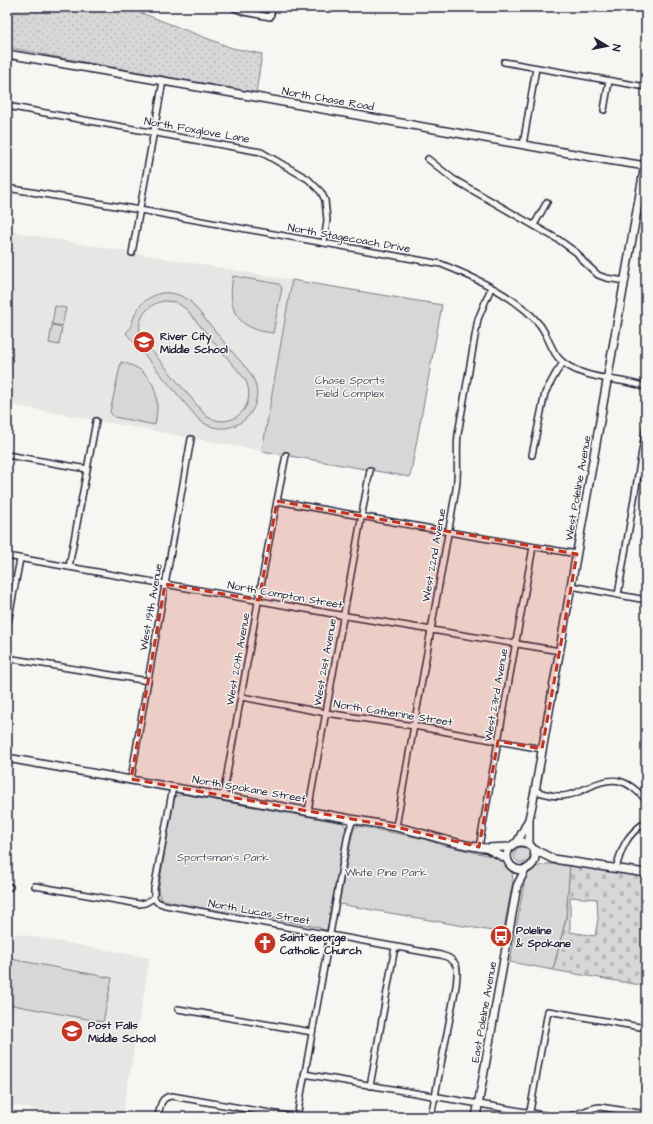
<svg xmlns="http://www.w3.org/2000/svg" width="653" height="1124" font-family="'Architects Daughter',sans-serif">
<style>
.built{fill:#e6e6e4}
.grass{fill:url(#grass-dots);stroke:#7c7c89}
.cemetery{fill:url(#cemetery-stones);stroke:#7c7c89;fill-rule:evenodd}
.green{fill:#d7d7d7;stroke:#7c7c89;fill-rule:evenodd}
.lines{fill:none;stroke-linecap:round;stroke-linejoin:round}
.street-casing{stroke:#22223b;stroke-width:8}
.secondary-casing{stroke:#22223b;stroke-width:10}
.street{stroke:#f6f6f2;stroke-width:5}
.secondary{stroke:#f6f6f2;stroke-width:7}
.marked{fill:#c8321e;fill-opacity:0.2;stroke:#c8321e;stroke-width:3;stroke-dasharray:8 5;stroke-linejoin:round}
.labels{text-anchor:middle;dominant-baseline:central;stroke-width:3;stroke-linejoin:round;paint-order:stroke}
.street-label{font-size:11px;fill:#22223b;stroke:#f6f6f2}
.poi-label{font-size:11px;font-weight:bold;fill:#22223b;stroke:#f6f6f2;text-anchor:start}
.park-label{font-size:11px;fill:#4f4f62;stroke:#f6f6f2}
</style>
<defs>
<pattern id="grass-dots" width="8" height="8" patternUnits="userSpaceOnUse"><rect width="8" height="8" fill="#d7d7d7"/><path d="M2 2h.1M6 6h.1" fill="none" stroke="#b8b8b9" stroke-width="1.8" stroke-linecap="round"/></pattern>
<pattern id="cemetery-stones" width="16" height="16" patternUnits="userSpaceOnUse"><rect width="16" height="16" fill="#d7d7d7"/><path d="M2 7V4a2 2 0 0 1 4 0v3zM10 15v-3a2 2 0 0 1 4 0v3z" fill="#b8b8b9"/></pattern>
</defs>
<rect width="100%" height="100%" fill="#f6f6f2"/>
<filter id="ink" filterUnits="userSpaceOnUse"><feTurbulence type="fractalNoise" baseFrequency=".025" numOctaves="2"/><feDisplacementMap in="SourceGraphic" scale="8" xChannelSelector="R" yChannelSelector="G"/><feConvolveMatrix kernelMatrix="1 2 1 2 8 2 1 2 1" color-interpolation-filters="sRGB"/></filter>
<g filter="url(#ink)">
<g class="built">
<path d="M7,231L292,280L262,451L7,404Z"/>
<path d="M7,932L150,958L122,1117H74L7,1104Z"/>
</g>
<path class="grass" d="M7,7H126L232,48L262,54L256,93L51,56L7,47Z"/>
<path class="cemetery" d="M570,862L646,873V986L553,970L566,918ZM570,897L597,899L598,919L595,936L570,932Z"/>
<g class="green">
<path d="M233,276L279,284L282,288L273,333C236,329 227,310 233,276Z"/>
<path d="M292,280L442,305L410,477L262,451Z"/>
<path d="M162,293C173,292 182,295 191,302C205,319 220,337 234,354C241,362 249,370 253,378C262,396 254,417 236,425C224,431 209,428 199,420L126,333C132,327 131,324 134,317C138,304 149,296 162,293ZM164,301L176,302L186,309L245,379C259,406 232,432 206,416L142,339C134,322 146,304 164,301Z"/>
<path d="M55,306L66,308L62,326L52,324Z"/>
<path d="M52,325L62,327L59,345L49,343Z"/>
<path d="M121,362C155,370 161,394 155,425L114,417L110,412Z"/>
<path d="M182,794L343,823L345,825L346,830L327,929L324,930L318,927L269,918L266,919L185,905L161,899L158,891L174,801L176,796Z"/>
<path d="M358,826L421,838L442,845L500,858L508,865L512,871L513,881L503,933L339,904L351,840L354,828Z"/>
<circle cx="522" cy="855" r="8"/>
<path d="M548,864L570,865L566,918L553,970L510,962L525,878C530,868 538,865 548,864Z"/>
<path d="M11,959L112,978L103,1022L7,1004V981Z"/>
</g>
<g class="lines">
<g class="street-casing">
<g id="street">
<path d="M232,7L244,12L270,17L273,7"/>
<path d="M504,62L646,87"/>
<path d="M7,106L261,152L308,179L321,192L325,200L327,220L324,243"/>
<path d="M604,110L609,81"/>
<path d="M523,145L536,68"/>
<path d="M428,159L453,179L559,240L577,253L583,261L598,275L606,278L625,281"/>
<path d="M7,188L140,210L441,264C474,277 518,297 540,325C549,337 552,355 564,363C586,380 620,378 646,387"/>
<path d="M534,225L547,202"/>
<path d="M132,253L163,81"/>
<path d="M7,455L87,469"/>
<path d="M532,455L545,393L556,373L563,363"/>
<path d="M277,501L471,536L577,554"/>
<path d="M7,556L328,613L560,651"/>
<path d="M69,567L96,421"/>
<path d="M571,586L646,600"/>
<path d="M618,595L646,427"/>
<path d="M7,628L20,559"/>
<path d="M7,658L148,681"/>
<path d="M242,697L326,713L414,726L542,749"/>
<path d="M131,779L144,703L191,439"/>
<path d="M535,791C546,794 557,798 568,795C575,794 582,790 589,787C614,775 627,779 646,800"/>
<path d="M223,796L268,547L286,455"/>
<path d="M308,811L370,470"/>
<path d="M396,827L456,489C459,471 456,452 458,434L478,319L491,288"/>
<path d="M479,847L533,547"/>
<path d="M616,868C622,847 627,834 646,822"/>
<path d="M7,886L10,887"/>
<path d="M35,886L139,904L145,903L154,898"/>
<path d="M154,898L157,902L165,905L441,955C460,960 458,970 456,986L431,1117"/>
<path d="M154,898V889L173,787"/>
<path d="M178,1009L312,1032"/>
<path d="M304,1074L555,1117"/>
<path d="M370,1086L395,947"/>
<path d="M158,1117C160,1107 160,1097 172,1096L293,1117"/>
<path d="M297,1117L348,834L353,819"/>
<path d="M529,1117L548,1011L646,1028"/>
<path d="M565,1117C577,1116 587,1108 600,1107L646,1114"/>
</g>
</g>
<g class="secondary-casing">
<g id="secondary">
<path d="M7,54L244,95L608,160L646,166"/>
<path d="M7,758L396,827C426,833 454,845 485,848C493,848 502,847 510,847"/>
<path d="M529,822V843"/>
<path d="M518,841L529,819L535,791L646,159"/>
<circle cx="521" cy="856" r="14"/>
<path d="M486,848L507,859"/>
<path d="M535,850L553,859L646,873"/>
<path d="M476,1117L517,886L525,870"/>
</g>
</g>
<use href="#street" class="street"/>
<use href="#secondary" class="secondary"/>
</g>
</g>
<path class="marked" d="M277,501L577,554L542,749L498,741L479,847L396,827L131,779L165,584L259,600Z"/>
<defs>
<g id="school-disc" transform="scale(1.15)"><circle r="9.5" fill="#c8321e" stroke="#f6f6f2"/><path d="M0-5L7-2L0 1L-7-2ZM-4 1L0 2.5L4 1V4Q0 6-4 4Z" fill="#fff"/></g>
<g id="bus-disc" transform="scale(1.15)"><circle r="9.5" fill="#c8321e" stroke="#f6f6f2"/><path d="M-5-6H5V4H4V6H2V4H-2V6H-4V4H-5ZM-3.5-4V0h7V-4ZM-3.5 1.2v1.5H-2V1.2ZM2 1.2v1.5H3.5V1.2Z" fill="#fff"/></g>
<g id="church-disc" transform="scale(1.15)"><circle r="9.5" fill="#c8321e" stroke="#f6f6f2"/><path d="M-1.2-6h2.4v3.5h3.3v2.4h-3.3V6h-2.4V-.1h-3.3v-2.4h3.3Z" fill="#fff"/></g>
</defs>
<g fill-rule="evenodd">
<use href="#school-disc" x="144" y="342"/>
<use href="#bus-disc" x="501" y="936"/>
<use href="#church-disc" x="265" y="943"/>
<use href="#school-disc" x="72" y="1031"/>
</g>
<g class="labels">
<g class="street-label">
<text transform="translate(328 99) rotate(10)">North Chase Road</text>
<text transform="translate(197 130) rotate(10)">North Foxglove Lane</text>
<text transform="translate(349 238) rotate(10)">North Stagecoach Drive</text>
<text transform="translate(578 488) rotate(-80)">West Poleline Avenue</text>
<text transform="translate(434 555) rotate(-80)">West 22nd Avenue</text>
<text transform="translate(285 595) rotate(10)">North Compton Street</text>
<text transform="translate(151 607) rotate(-80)">West 19th Avenue</text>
<text transform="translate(238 659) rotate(-80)">West 20th Avenue</text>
<text transform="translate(325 662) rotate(-80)">West 21st Avenue</text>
<text transform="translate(496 695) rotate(-80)">West 23rd Avenue</text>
<text transform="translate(393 713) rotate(9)">North Catherine Street</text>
<text transform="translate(249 789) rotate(10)">North Spokane Street</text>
<text transform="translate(259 912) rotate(10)">North Lucas Street</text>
<text transform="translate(484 1012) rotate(-80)">East Poleline Avenue</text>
</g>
<g class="poi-label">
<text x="160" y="336">River City<tspan x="160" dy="13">Middle School</tspan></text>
<text x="516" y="930">Poleline<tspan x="516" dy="13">&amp; Spokane</tspan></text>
<text x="280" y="937">Saint George<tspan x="280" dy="13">Catholic Church</tspan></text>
<text x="88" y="1025">Post Falls<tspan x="88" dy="13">Middle School</tspan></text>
</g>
<g class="park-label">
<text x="350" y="380">Chase Sports<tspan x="350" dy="13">Field Complex</tspan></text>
<text x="223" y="857">Sportsman's Park</text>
<text x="386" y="872">White Pine Park</text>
</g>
</g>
<rect width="653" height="1124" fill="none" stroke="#f6f6f2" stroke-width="24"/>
<rect x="12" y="12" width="629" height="1100" fill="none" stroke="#22223b" stroke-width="1.5" filter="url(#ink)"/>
<g transform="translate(607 46) rotate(100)" stroke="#f6f6f2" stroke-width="3" paint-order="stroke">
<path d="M0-3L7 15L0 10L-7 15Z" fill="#22223b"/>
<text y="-6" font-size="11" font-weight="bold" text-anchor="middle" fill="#22223b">N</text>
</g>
</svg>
